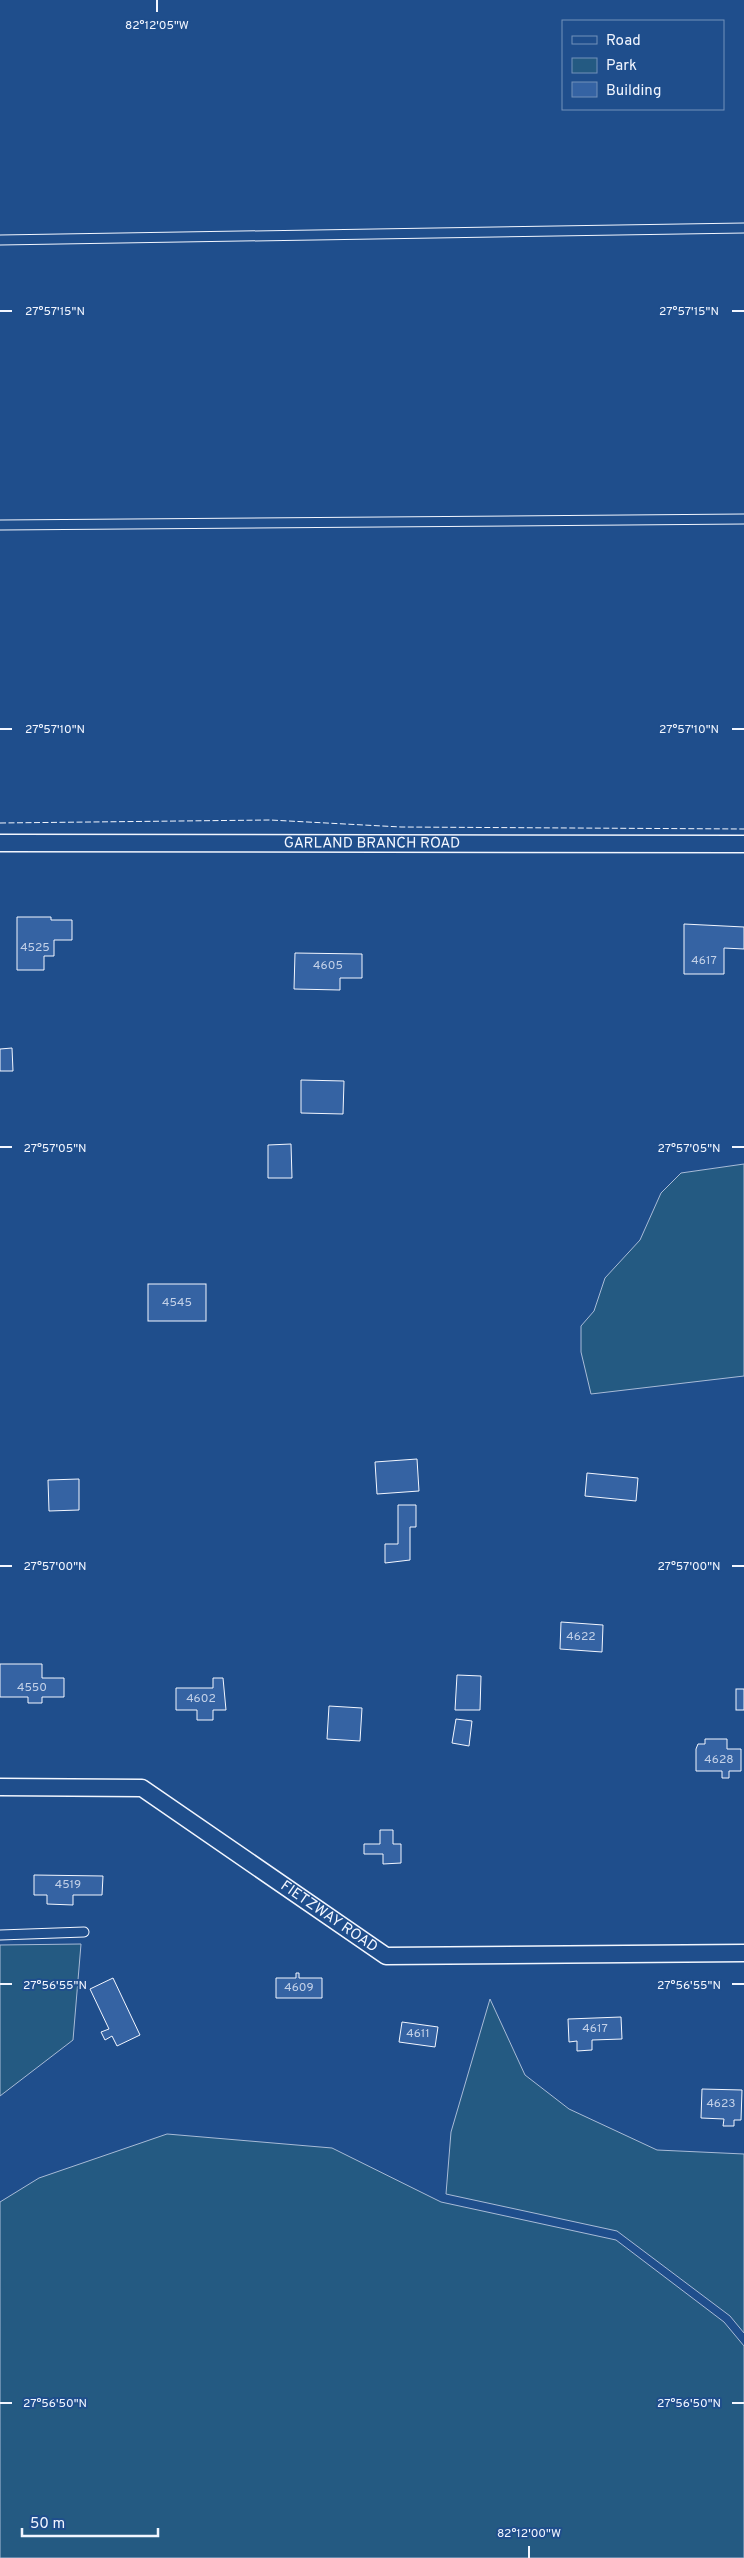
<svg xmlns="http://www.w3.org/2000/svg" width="744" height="2558" font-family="Overpass,sans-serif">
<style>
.green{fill:#245a82;stroke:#a8bbd7}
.building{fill:#3563a3;stroke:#f2f6ff}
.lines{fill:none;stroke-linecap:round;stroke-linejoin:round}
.service-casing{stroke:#f2f6ff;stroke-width:11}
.minor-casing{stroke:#f2f6ff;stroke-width:19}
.service{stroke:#1f4e8c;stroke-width:9}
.minor{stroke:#1f4e8c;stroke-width:16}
.fence{stroke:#f2f6ff;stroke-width:1;stroke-dasharray:6 2.5;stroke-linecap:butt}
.ticks{fill:none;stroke:#f2f6ff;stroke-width:2}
.labels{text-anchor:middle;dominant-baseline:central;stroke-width:4;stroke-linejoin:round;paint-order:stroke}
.number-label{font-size:12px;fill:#c3d1e8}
.street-label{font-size:15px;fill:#f2f6ff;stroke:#1f4e8c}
.ticks-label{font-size:12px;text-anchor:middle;fill:#f2f6ff;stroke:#1f4e8c;stroke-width:4;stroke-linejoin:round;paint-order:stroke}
</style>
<rect width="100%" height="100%" fill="#1f4e8c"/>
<g class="green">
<path d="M744,1164V1376L591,1394L581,1352V1326L594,1311L605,1278L640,1240L661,1193L681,1173Z"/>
<path d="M81,1944L73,2040L0,2096V1945Z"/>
<path d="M490,1999L525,2075L569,2109L657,2150L744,2154V2333L730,2316L617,2231L446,2194L451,2132Z"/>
<path d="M167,2134L332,2148L441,2202L616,2240L724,2322L744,2346V2558H0V2202L39,2178Z"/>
</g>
<g class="building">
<path d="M17,917H51V920H72V940H54V956H44V970H17Z"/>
<path d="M684,924L744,927V949L724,948V974H684Z"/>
<path d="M295,953L362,954V978H340V990L294,989Z"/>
<path d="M12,1048L13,1071H0V1049Z"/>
<path d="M301,1080L344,1081L343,1114L301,1113Z"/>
<path d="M291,1144L292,1178H268V1145Z"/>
<rect x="148" y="1284" width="58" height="37"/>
<path d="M417,1459L419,1491L377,1494L375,1462Z"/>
<path d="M587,1473L638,1478L636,1501L585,1496Z"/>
<path d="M79,1479V1510L49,1511L48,1480Z"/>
<path d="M398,1505H416V1527H410V1560L385,1563V1544H398Z"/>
<path d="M561,1622L603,1625L602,1652L560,1649Z"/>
<path d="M0,1664H42V1678H64V1697H42V1703H28V1697H0Z"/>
<path d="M457,1675L481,1676L480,1710H455Z"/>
<path d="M213,1678H223L226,1710H213V1720H197V1710H176V1688H213Z"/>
<rect x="736" y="1689" width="8" height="21"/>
<path d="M329,1706L362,1708L360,1741L327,1739Z"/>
<path d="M456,1719L472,1721L469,1746L452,1743Z"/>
<path d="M705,1739H727V1749H741V1771H729V1778H722V1771H696V1749L698,1744H705Z"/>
<path d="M380,1830H393V1844H401V1863L383,1864V1854H364V1844H380Z"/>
<path d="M34,1875L103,1876L102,1895H73V1905L47,1904V1895H34Z"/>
<path d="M296,1973H299V1978H322V1998H276V1978H296Z"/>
<path d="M113,1978L140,2035L117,2046L112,2036L105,2040L101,2032L109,2029L90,1989Z"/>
<path d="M621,2017L622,2039L592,2040V2050L577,2051V2041L569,2042L568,2019Z"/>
<path d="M402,2022L438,2027L435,2047L399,2042Z"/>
<path d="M702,2089L742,2090L741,2120H734V2126H723L724,2119L701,2118Z"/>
</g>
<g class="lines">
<g class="service-casing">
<g id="service">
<path d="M0,240L744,228"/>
<path d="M0,525L744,519"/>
<path d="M0,1935L84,1932"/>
</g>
</g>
<g class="minor-casing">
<g id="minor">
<path id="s1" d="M0,843L744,844"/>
<path id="s2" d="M0,1787L142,1788L386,1956L744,1953"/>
</g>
</g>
<use href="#service" class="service"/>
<use href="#minor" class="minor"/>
<path class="fence" d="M0,823L270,820L401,827L744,829"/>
</g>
<path class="ticks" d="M157,0V12M0,311H12M732,311H744M0,729H12M732,729H744M0,1147H12M732,1147H744M0,1566H12M732,1566H744M0,1984H12M732,1984H744M0,2403H12M732,2403H744M529,2546V2558"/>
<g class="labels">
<g class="number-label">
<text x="35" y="948">4525</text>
<text x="704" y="961">4617</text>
<text x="328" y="966">4605</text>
<text x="177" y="1303">4545</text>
<text x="581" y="1637">4622</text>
<text x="32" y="1688">4550</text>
<text x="201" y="1699">4602</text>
<text x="719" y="1760">4628</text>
<text x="68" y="1885">4519</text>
<text x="299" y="1988">4609</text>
<text x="595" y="2029">4617</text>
<text x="418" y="2034">4611</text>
<text x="721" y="2104">4623</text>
</g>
<g class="street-label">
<text stroke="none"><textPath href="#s1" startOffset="372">GARLAND BRANCH ROAD</textPath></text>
<text stroke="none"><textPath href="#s2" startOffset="369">FIETZWAY ROAD</textPath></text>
</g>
</g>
<g class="ticks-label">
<text x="157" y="29">82°12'05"W</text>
<text x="55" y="315">27°57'15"N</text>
<text x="689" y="315">27°57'15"N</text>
<text x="55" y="733">27°57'10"N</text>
<text x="689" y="733">27°57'10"N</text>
<text x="55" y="1152">27°57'05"N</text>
<text x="689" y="1152">27°57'05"N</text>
<text x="55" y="1570">27°57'00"N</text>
<text x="689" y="1570">27°57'00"N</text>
<text x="55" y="1989">27°56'55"N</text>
<text x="689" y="1989">27°56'55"N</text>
<text x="55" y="2407">27°56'50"N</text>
<text x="689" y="2407">27°56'50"N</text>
<text x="529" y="2537">82°12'00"W</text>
</g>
<rect x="562" y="20" width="162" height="90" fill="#1f4e8c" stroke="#7391ba"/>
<rect x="572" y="36" width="25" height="8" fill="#1f4e8c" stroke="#7391ba"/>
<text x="606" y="45" font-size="15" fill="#f2f6ff">Road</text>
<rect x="572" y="58" width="25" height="15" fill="#245a82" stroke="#7391ba"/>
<text x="606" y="70" font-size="15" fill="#f2f6ff">Park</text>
<rect x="572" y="82" width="25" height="15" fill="#3563a3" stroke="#7391ba"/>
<text x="606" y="95" font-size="15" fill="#f2f6ff">Building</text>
<path d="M22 2528v8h136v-8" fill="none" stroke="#f2f6ff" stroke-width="2.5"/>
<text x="30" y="2528" font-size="15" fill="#f2f6ff" stroke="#1f4e8c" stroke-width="4" paint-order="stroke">50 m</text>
</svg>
